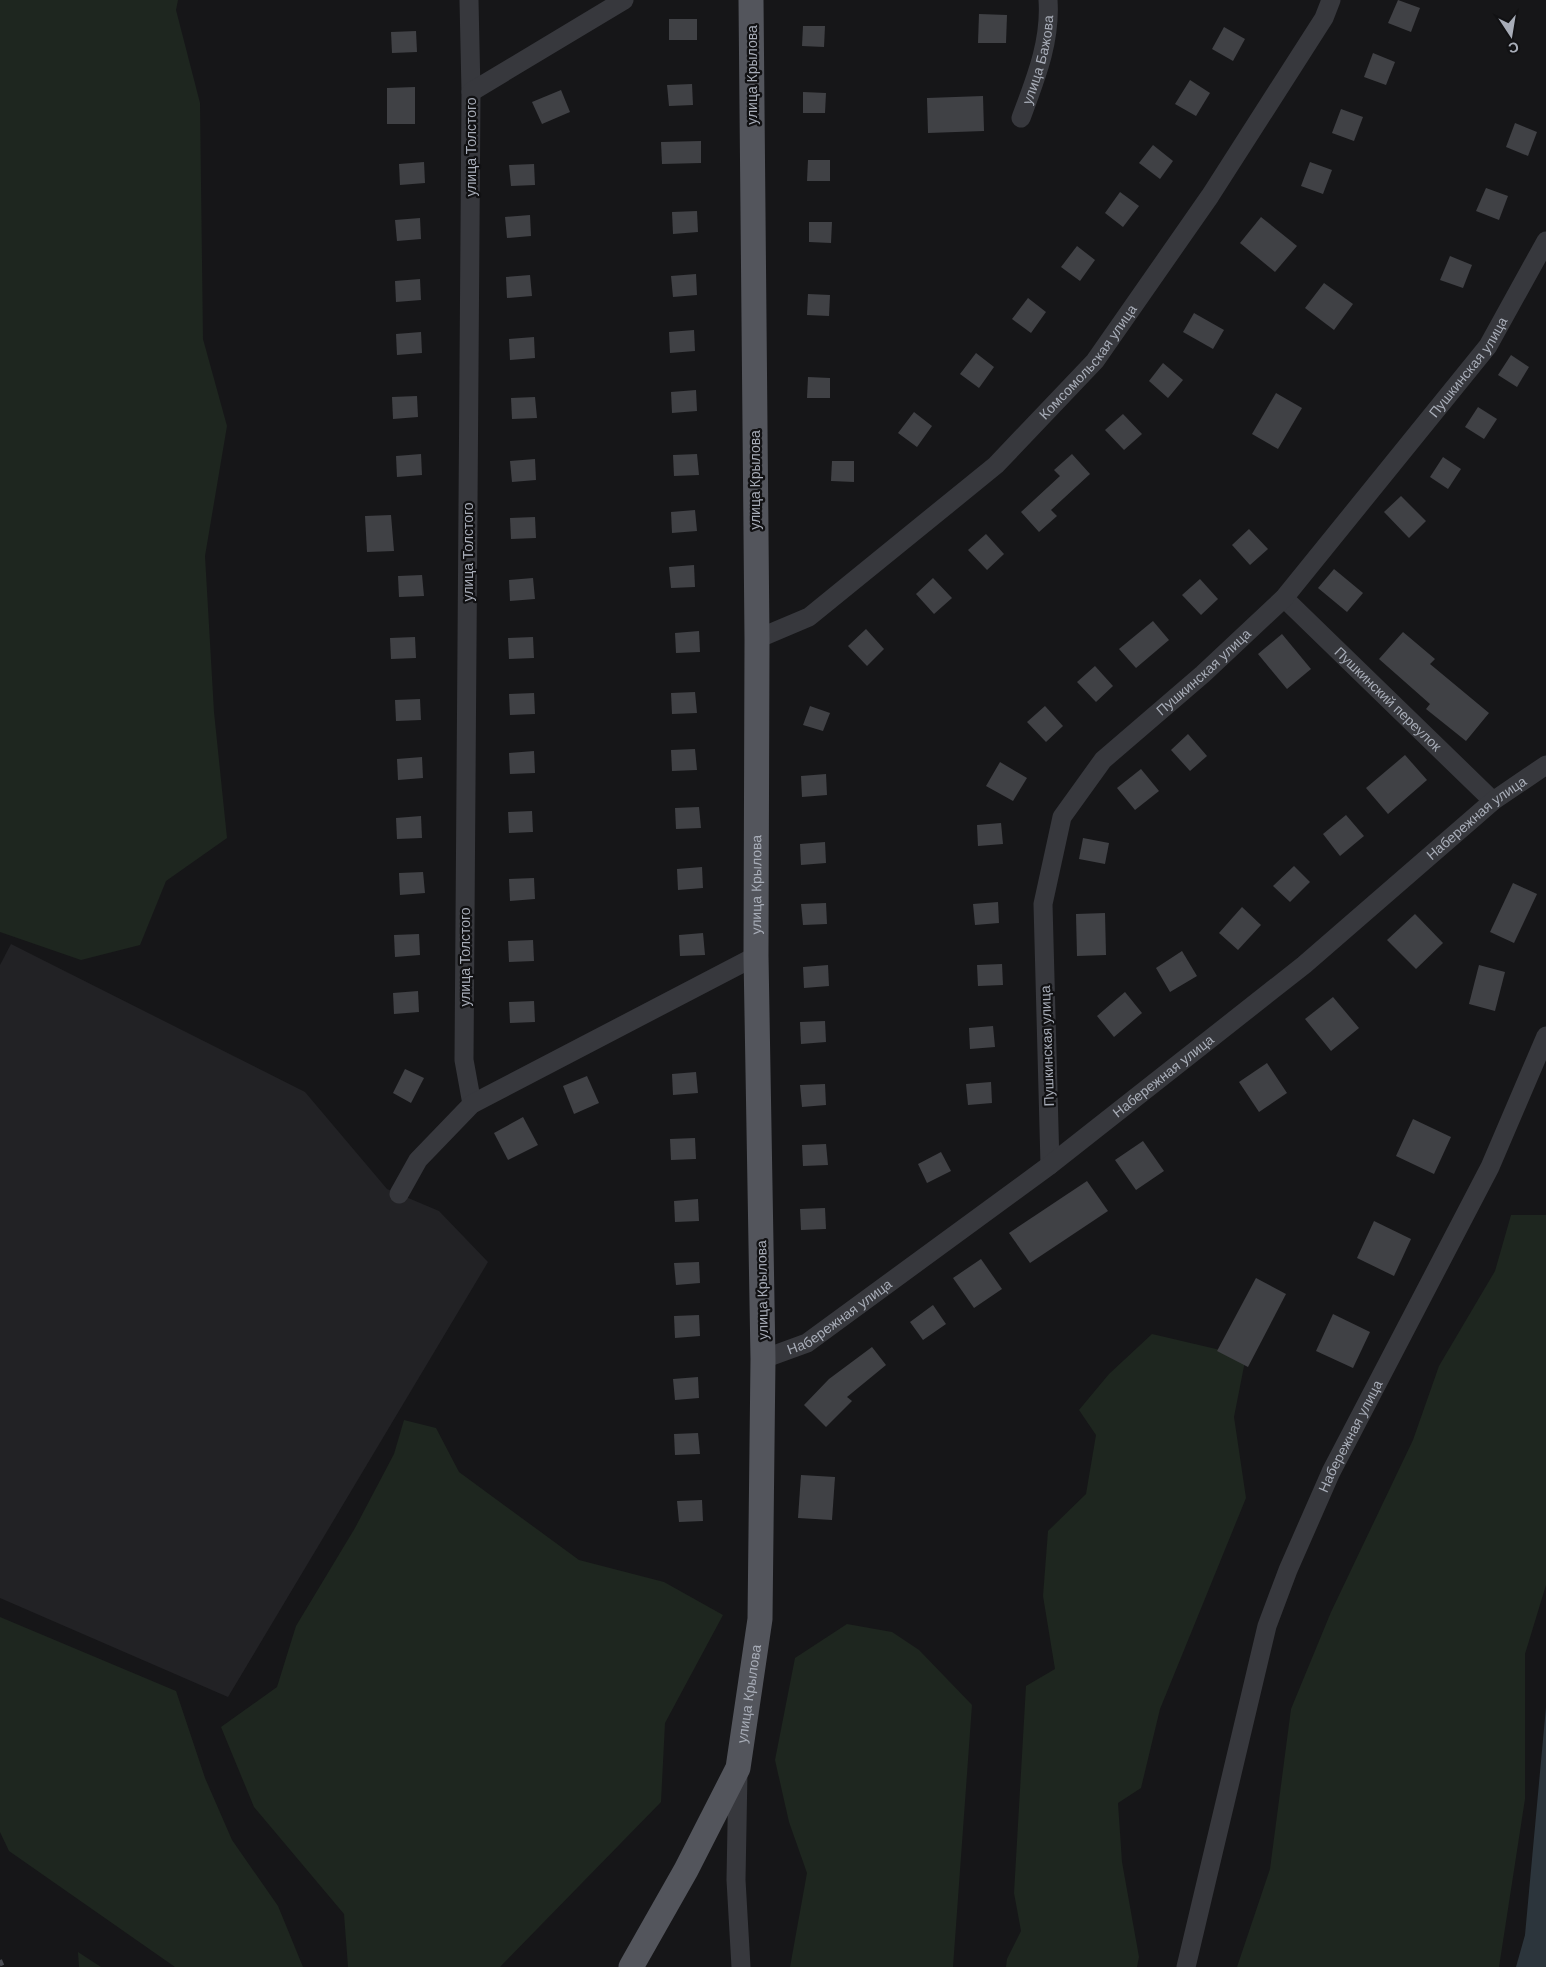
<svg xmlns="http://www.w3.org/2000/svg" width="1546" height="1967" font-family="Helvetica,sans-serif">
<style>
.built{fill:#222225}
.green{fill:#1e261f}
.water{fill:#2c353c}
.building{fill:#404145}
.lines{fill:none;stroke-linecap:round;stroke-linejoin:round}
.minor{stroke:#37383d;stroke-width:19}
.major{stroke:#53555c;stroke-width:25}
.rail{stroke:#4a4c52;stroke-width:4;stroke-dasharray:6 5;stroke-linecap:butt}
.labels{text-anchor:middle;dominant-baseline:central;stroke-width:4.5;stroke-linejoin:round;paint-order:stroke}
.street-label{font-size:14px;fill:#a8adb8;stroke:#111113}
</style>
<rect width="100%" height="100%" fill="#161618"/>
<path class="built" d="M11,944L305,1092L387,1189L439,1211L488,1262L228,1697L0,1598V965Z"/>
<g class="green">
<path d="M0,0H178L176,10L200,103L203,339L227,426L205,556L214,712L227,838L166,881L140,945L81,960L0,932Z"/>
<path d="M1511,1215H1546V1585L1525,1654V1799L1499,1967H1237L1270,1869L1291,1709L1331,1612L1413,1440L1439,1366L1495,1271Z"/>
<path d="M1152,1334L1246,1356L1234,1417L1246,1498L1160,1709L1141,1788L1118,1803L1122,1862L1139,1957L1137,1967H1006L1007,1959L1021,1931L1014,1893L1026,1686L1055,1669L1043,1596L1048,1531L1086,1494L1096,1435L1079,1410L1109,1374Z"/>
<path d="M404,1420L436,1428L459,1472L579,1560L664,1582L723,1615L665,1723L661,1802L500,1967H348L344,1914L254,1807L221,1727L277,1687L296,1626L355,1528L394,1454Z"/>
<path d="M0,1617L176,1691L205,1778L232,1840L278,1906L303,1967H175L9,1851L0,1832Z"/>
<path d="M847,1624L892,1632L919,1650L972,1705L953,1967H790L807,1873L789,1822L775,1760L795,1658Z"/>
<path d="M78,1952L101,1967H79Z"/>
</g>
<path class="water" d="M1546,1707V1967H1516L1525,1935Z"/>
<g class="building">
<path d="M1398,0L1420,8L1411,32L1388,23Z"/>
<path d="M979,14L1007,15L1006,43H978Z"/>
<rect x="669" y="19" width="28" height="21"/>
<path d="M803,26H825L824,47L802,46Z"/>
<path d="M1224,27L1245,39L1233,61L1212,49Z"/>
<path d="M416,31L417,52L392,53L391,32Z"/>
<path d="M1373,53L1395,62L1386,85L1364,77Z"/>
<path d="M1190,80L1210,93L1196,116L1175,104Z"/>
<path d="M692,84L693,105L669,106L667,85Z"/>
<path d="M415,87V124H387V88Z"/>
<path d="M561,90L570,112L542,124L532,102Z"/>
<path d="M803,92L826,93L825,113H803Z"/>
<path d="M983,96L984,131L928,133L927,98Z"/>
<path d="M1341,109L1363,117L1354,141L1332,133Z"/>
<path d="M1515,123L1537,132L1528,156L1506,147Z"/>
<path d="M701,141V163L662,164L661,142Z"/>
<path d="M1153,145L1173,161L1160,179L1139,163Z"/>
<path d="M808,160H830V181H807Z"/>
<path d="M424,162L425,183L400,185L399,164Z"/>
<path d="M1310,162L1332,170L1323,194L1301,186Z"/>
<path d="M534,164L535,185L511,186L509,165Z"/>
<path d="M1486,188L1508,196L1499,220L1476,211Z"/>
<path d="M1120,192L1139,206L1123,227L1105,213Z"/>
<path d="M697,211L698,232L673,234L672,212Z"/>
<path d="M530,215L531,236L507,238L505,217Z"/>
<path d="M1261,217L1297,246L1275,272L1240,243Z"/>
<path d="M420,218L421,239L397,241L395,220Z"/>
<path d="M809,222H832L831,243L809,242Z"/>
<path d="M1077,246L1095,260L1080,281L1061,267Z"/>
<path d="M1450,256L1472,265L1463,288L1440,280Z"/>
<path d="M696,274L697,295L673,297L671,276Z"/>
<path d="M530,275L532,296L507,298L506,277Z"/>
<path d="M420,279L421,300L396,302L395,281Z"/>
<path d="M1324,283L1353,304L1334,330L1305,308Z"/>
<path d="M808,294L830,295L829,316L807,315Z"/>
<path d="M1028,298L1046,312L1031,333L1012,319Z"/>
<path d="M1194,313L1224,330L1213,349L1183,332Z"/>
<path d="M694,330L695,351L670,353L669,332Z"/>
<path d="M421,332L422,353L397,355L396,334Z"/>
<path d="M534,337L535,358L510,360L509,339Z"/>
<path d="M976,353L994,367L979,388L960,374Z"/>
<path d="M1511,355L1529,367L1517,387L1498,375Z"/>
<path d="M1163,363L1183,380L1168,398L1149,381Z"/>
<path d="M808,377L830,378V398H807Z"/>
<path d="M696,390L697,411L672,413L671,392Z"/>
<path d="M1276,393L1302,408L1278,449L1252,434Z"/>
<path d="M417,396L418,417L393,419L392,397Z"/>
<path d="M535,397L537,418L512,419L511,398Z"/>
<path d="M1478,407L1497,419L1484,439L1465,427Z"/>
<path d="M914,412L932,426L917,447L898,433Z"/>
<path d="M1123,414L1142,434L1124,450L1105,430Z"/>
<path d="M421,454L422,475L397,477L396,456Z"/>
<path d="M697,454L699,475L674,476L673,455Z"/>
<path d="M1072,454L1090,474L1051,510L1057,516L1039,532L1021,512L1060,476L1054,470Z"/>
<path d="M1443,457L1461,469L1448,489L1430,477Z"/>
<path d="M535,459L536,480L512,482L510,461Z"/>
<path d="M832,461H854V482L831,481Z"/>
<path d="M1401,496L1426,521L1409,538L1384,512Z"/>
<path d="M695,510L697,531L672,533L671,512Z"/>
<path d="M391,515L394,551L367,552L365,516Z"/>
<path d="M535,517L536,538L511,539L510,518Z"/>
<path d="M1249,529L1268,549L1250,565L1232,545Z"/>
<path d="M986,534L1004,554L987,570L968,550Z"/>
<path d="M694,565L695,587L671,588L669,567Z"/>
<path d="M1334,569L1363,593L1347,612L1318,588Z"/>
<path d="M422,575L424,596L399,597L398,576Z"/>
<path d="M533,578L535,599L510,601L509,580Z"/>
<path d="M933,578L952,598L934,614L916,594Z"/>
<path d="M1200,579L1218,599L1201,615L1182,595Z"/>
<path d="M1153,621L1169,640L1136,668L1119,649Z"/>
<path d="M866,629L884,649L867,666L848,646Z"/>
<path d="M699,631L700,652L676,653L675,633Z"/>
<path d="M1403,632L1435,659L1430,664L1489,713L1466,741L1426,709L1430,704L1379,659Z"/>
<path d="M1282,634L1311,669L1287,689L1258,654Z"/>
<path d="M415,637L416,658L391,659L390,638Z"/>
<path d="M533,637L534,658L509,659L508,638Z"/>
<path d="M1095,666L1113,686L1096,702L1077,682Z"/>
<path d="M695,692L697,713L672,714L671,693Z"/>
<path d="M534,693L535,714L510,715L509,694Z"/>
<path d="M420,699L421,720L396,721L395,700Z"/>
<path d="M810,706L830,713L823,731L803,725Z"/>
<path d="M1045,706L1063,726L1046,742L1027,722Z"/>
<path d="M1188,734L1207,756L1190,771L1171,750Z"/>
<path d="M695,749L697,770L672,771L671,750Z"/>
<path d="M534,751L535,773L510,774L509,753Z"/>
<path d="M1405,755L1427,780L1388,814L1366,788Z"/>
<path d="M422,757L423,778L398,780L397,759Z"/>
<path d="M1000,762L1027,778L1013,801L986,786Z"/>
<path d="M1141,769L1159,791L1135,810L1117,788Z"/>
<path d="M826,774L827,795L802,797L801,776Z"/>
<path d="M699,807L701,828L676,829L675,808Z"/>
<path d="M532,811L533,832L509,833L508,812Z"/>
<path d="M1346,815L1364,836L1340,856L1323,834Z"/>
<path d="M421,816L422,838L397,839L396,818Z"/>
<path d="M1001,823L1003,844L978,846L977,825Z"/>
<path d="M1083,838L1109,843L1105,864L1079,859Z"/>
<path d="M825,842L826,863L801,865L800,844Z"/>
<path d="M1294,866L1310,882L1290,902L1273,886Z"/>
<path d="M702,867L703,888L678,890L677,869Z"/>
<path d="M423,872L425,893L400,895L399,873Z"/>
<path d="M534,878L535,899L510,901L509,879Z"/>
<path d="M1513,883L1537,894L1514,943L1490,932Z"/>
<path d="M998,902L999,923L975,925L973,904Z"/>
<path d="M826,903L827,924L803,925L801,904Z"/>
<path d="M1242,907L1261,925L1238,950L1219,933Z"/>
<path d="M1105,913L1106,955L1077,956L1076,914Z"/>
<path d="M1415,914L1443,943L1416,969L1387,940Z"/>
<path d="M703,933L705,955L680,956L679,935Z"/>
<path d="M419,934L420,955L395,957L394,935Z"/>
<path d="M533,940L534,961L509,962L508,941Z"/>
<path d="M1182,951L1197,976L1170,992L1156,968Z"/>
<path d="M1002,964L1003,985L978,986L977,965Z"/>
<path d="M828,965L829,986L804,988L803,967Z"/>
<path d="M1479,965L1505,972L1495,1011L1469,1004Z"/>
<path d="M418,991L419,1012L394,1014L393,993Z"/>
<path d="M1125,992L1142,1013L1114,1037L1097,1016Z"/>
<path d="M1333,997L1359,1028L1331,1051L1305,1019Z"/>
<path d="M534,1001L535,1022L510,1023L509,1002Z"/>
<path d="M825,1021L826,1042L801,1044L800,1022Z"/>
<path d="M993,1026L995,1047L970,1049L969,1028Z"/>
<path d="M1267,1063L1287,1093L1259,1112L1239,1082Z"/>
<path d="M405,1069L424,1078L411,1103L393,1093Z"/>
<path d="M696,1072L698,1093L673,1095L672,1074Z"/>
<path d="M587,1076L599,1103L574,1114L563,1086Z"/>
<path d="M991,1082L992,1103L968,1105L966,1084Z"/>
<path d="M825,1084L826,1105L802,1107L800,1085Z"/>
<path d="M523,1117L538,1145L508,1160L494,1133Z"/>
<path d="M1413,1119L1451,1137L1434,1174L1396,1156Z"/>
<path d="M695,1138L696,1159L671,1160L670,1139Z"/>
<path d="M1143,1141L1164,1171L1136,1190L1115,1160Z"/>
<path d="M826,1144L828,1165L803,1166L802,1145Z"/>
<path d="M941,1152L951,1171L927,1183L918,1164Z"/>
<path d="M1087,1181L1108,1211L1030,1263L1009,1233Z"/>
<path d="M698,1199L699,1221L675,1222L674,1201Z"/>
<path d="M825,1208L826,1229L801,1230L800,1209Z"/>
<path d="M1374,1221L1411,1239L1394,1276L1357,1258Z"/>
<path d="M981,1259L1002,1289L974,1308L953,1278Z"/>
<path d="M699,1262L700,1283L676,1285L674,1263Z"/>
<path d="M1256,1278L1286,1294L1248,1367L1217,1351Z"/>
<path d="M933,1305L946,1324L923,1340L910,1322Z"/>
<path d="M1333,1314L1370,1332L1353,1368L1316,1351Z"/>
<path d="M699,1315L700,1336L675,1338L674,1316Z"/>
<path d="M872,1347L886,1365L847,1397L852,1401L826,1427L804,1405L829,1379Z"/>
<path d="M698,1377L699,1398L675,1400L673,1379Z"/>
<path d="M698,1433L700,1454L675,1455L674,1434Z"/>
<path d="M801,1475L835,1477L832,1520L798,1518Z"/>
<path d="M702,1500L703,1521L679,1522L677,1501Z"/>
</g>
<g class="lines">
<g class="minor">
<path d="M469,0L471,92L464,1060L472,1104"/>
<path d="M471,92L624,0"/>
<path id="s1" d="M1021,118C1035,80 1051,42 1048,0"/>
<path id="s2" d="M1284,598L1493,801"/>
<path id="s3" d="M757,639L809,617L996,465L1095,361L1210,196L1324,18L1331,0"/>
<path id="s4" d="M1050,1165L1043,904L1062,817L1103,760L1203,674L1284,598L1488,346L1546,241"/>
<path d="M399,1194L418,1160L472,1104L756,956"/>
<path id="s5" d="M763,1359L807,1343L1050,1165L1304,965L1493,801L1546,765"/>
<path d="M738,1771L736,1880L741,1967"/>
<path id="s6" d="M1186,1967L1267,1626L1288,1570L1331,1472L1490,1167L1546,1036"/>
</g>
<path class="major" id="s7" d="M631,1967L686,1870L738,1768L760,1619L763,1359L756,956L757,639L751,0"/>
<path class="rail" d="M0,1960L3,1967"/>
</g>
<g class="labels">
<g class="street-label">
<text stroke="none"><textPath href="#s1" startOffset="61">улица Бажова</textPath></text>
<text transform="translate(752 75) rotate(-90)">улица Крылова</text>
<text transform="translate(471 147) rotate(-90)">улица Толстого</text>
<text stroke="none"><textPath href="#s3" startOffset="436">Комсомольская улица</textPath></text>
<text stroke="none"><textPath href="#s4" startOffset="959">Пушкинская улица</textPath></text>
<text transform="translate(755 480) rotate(-90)">улица Крылова</text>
<text transform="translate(468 552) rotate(-90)">улица Толстого</text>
<text stroke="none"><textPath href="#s4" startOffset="554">Пушкинская улица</textPath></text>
<text stroke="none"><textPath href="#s2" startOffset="145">Пушкинский переулок</textPath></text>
<text stroke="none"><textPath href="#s5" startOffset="898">Набережная улица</textPath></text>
<text stroke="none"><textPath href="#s7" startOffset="1111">улица Крылова</textPath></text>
<text transform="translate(465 957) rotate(-90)">улица Толстого</text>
<text transform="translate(1047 1046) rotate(-92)">Пушкинская улица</text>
<text stroke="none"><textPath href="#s5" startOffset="492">Набережная улица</textPath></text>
<text transform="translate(762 1290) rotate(-91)">улица Крылова</text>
<text stroke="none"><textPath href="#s5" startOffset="88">Набережная улица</textPath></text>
<text stroke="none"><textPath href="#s6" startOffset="558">Набережная улица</textPath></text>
<text stroke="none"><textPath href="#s7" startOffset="301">улица Крылова</textPath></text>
</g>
</g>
<g transform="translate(1511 35) rotate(168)" stroke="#111113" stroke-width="4" paint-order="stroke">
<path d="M0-4L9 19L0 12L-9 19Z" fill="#a8adb8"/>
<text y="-8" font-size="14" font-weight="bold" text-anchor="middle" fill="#a8adb8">С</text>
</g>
</svg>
